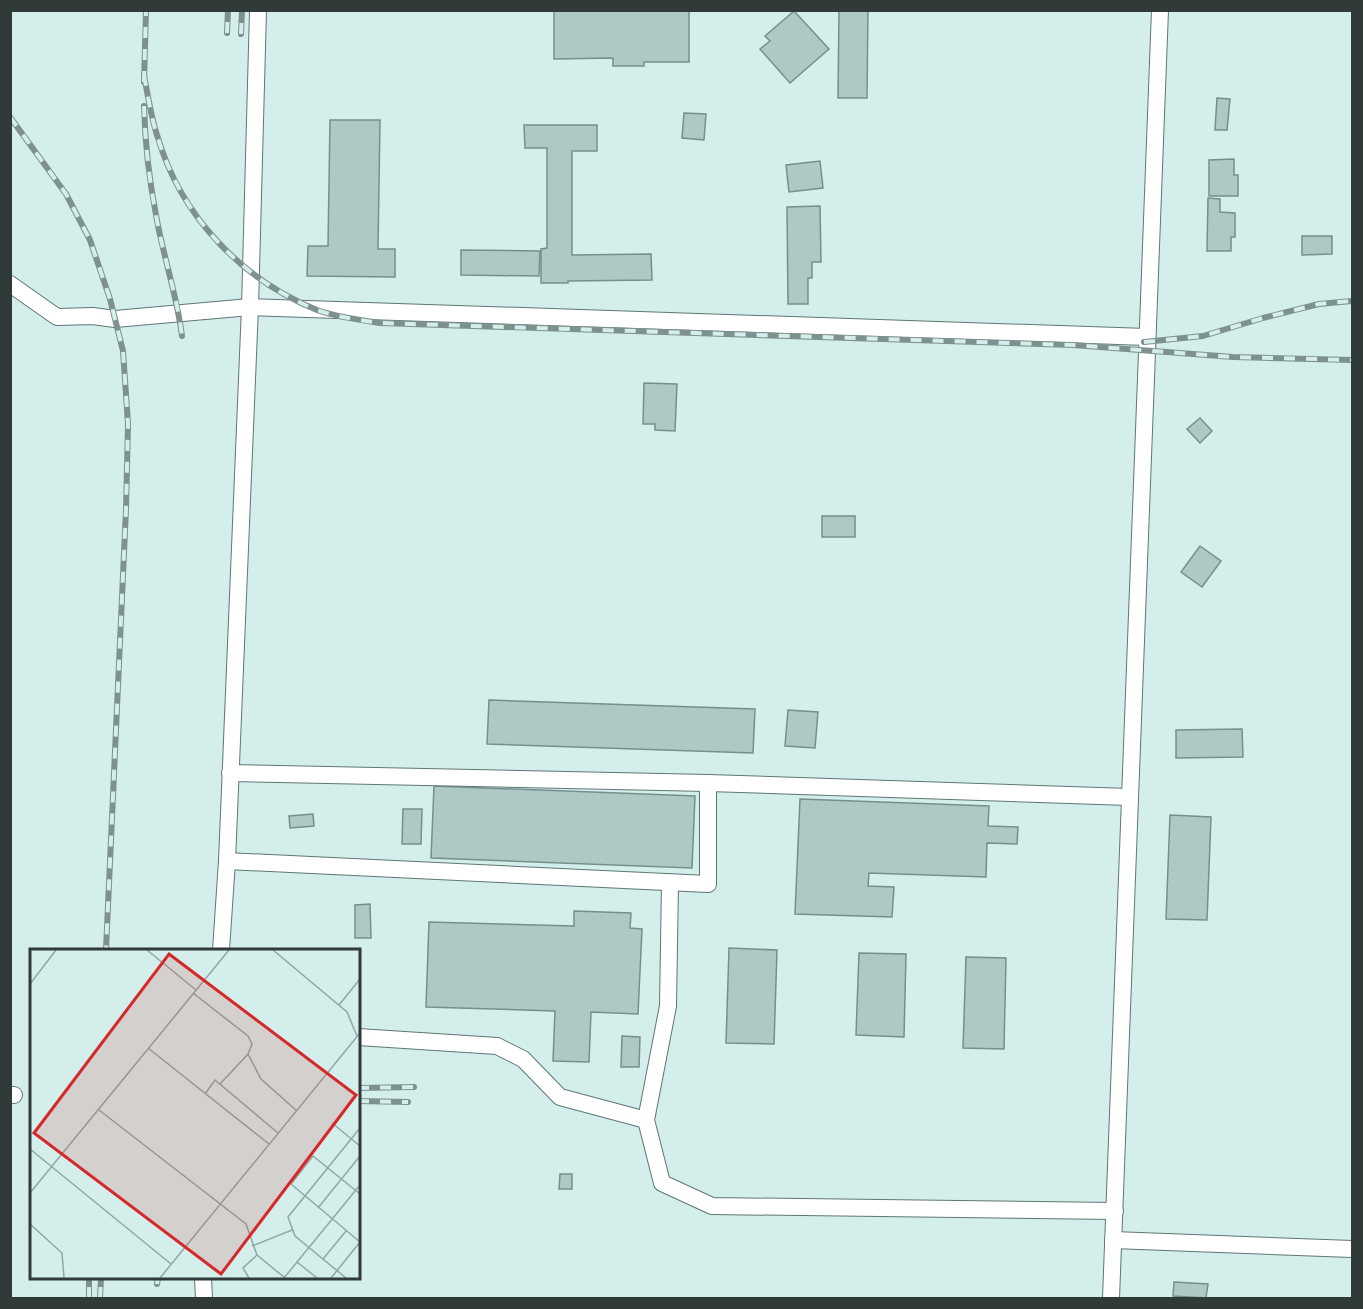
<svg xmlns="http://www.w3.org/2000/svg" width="1363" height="1309" font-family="'Noto Serif',serif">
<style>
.building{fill:#aec8c5;stroke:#768f8c;stroke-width:1.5}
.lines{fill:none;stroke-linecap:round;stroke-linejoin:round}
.minor-casing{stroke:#5f7774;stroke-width:18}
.minor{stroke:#fff;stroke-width:16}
.rail-casing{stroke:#7f918f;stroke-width:6}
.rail{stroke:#d3eeeb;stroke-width:4;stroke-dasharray:11;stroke-linecap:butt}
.inset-road{fill:none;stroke:#92a6a4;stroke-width:1.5}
.view{fill:#d62828;fill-opacity:0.15;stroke:#d62828;stroke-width:3}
.inset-edge{fill:none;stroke:#303b39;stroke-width:3}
</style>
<rect width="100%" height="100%" fill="#d3eeeb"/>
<g class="building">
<path d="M554,10H689V62H644V66H613V58L554,59Z"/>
<path d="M839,10H868L867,98H838Z"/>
<path d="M794,11L829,49L790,83L760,49L770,41L765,36Z"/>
<path d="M1217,98L1230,99L1227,130H1215Z"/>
<path d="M684,113L706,114L704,140L682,138Z"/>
<path d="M330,120H380L378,249H395V277L307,276L308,246H328Z"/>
<path d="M524,125H597V151H572V255L651,254L652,280L568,281V283H541V249L547,248V148H525Z"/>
<path d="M1234,159V175H1238V196H1209V160Z"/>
<path d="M820,161L823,188L789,192L786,165Z"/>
<path d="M1208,198L1220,199V212L1235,213V237H1231V251H1207Z"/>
<path d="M820,206L821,262H812V278H808V304H788L787,207Z"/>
<path d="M1302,236H1332V254L1302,255Z"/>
<path d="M461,250L540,251L539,276L461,275Z"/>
<path d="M644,383L677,384L675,431L655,430V424H643Z"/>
<path d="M1200,418L1212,431L1200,443L1187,429Z"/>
<rect x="822" y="516" width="33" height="21"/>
<path d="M1200,546L1221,561L1202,587L1181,572Z"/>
<path d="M489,700L755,709L753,753L487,744Z"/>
<path d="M788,710L818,712L815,748L785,746Z"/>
<path d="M1242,729L1243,757L1176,758V730Z"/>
<path d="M434,786L695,796L692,868L431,858Z"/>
<path d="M800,799L989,806L988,826L1018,827L1017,844L987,843L986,877L869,873L868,886L894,887L892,917L795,914Z"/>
<path d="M403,809H422L421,844H402Z"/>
<path d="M313,814L314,826L290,828L289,816Z"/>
<path d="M1170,815L1211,817L1207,920L1166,919Z"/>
<path d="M370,904L371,938H355V905Z"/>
<path d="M574,911L631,913L630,928L642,929L638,1014L591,1012L589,1062L553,1061L555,1011L426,1007L429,922L574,926Z"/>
<path d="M729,948L777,950L774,1044L726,1043Z"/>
<path d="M859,953L906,954L904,1037L856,1035Z"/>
<path d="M966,957L1006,958L1004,1049L963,1048Z"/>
<path d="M622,1036L640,1037L639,1067H621Z"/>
<path d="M560,1174H572V1189H559Z"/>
<path d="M1174,1282L1208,1284L1206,1298L1173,1296Z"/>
</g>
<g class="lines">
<g class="minor-casing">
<g id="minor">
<path d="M10,284L57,317L93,316L115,319L250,307L1147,337"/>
<path d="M230,773L708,783L1129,797"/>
<path d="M227,861L708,884V783"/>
<path d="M670,883L668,1006L646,1120L662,1183L712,1206L1115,1211"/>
<path d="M221,950L227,861L250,307L258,10"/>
<path d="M358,1037L497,1046L523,1059L560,1097L646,1120"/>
<path d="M10,1095H14"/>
<path d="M1113,1240L1352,1249"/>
<path d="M203,1278L204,1298"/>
<path d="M1111,1298L1160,10"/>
</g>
</g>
<use href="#minor" class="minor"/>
<g class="rail-casing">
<g id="rail">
<path d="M227,33L228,10"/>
<path d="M241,34L242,10"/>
<path d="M144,75C148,96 151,118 158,138C181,216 242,280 317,310C337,317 359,320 380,323L1073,345L1233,357L1352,360"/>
<path d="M144,82L146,10"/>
<path d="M144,106C145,142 149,179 156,215C163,256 177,295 182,336"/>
<path d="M10,117L66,194L90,240L110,299L123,351L128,424L126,509L106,950"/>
<path d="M1144,342L1203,336L1263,318L1319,304L1352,301"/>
<path d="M358,1088L414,1087"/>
<path d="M358,1101L408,1102"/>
<path d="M157,1284L158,1278"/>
<path d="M89,1298V1278"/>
<path d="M100,1298L101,1278"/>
</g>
</g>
<use href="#rail" class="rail"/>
</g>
<g transform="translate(30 949)">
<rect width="330" height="330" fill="#d3eeeb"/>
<path class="inset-road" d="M117,1L166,41M243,1L317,63L327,87M0,35L26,1M163,44L218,87L222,95L218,105L190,135M309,56L330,30M118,99L239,195M218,105L231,130L267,162M175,145L185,131L248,184M69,161L216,275L227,306L255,329M302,174L330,197M0,200L141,315M0,244L199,1M330,245L283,207L261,235L330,293M288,259L330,207M0,275L32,304L34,329M222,297L262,281M293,310L316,282M267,313L287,329M130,329L330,84M219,329L213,319L227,306M254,329L330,236M301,329L330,293M316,329L265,287L258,268L330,179"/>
<path class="view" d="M139,5L326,146L191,325L4,184Z"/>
<rect width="330" height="330" class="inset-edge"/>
</g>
<rect width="1363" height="1309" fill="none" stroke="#303b39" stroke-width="24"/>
</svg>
